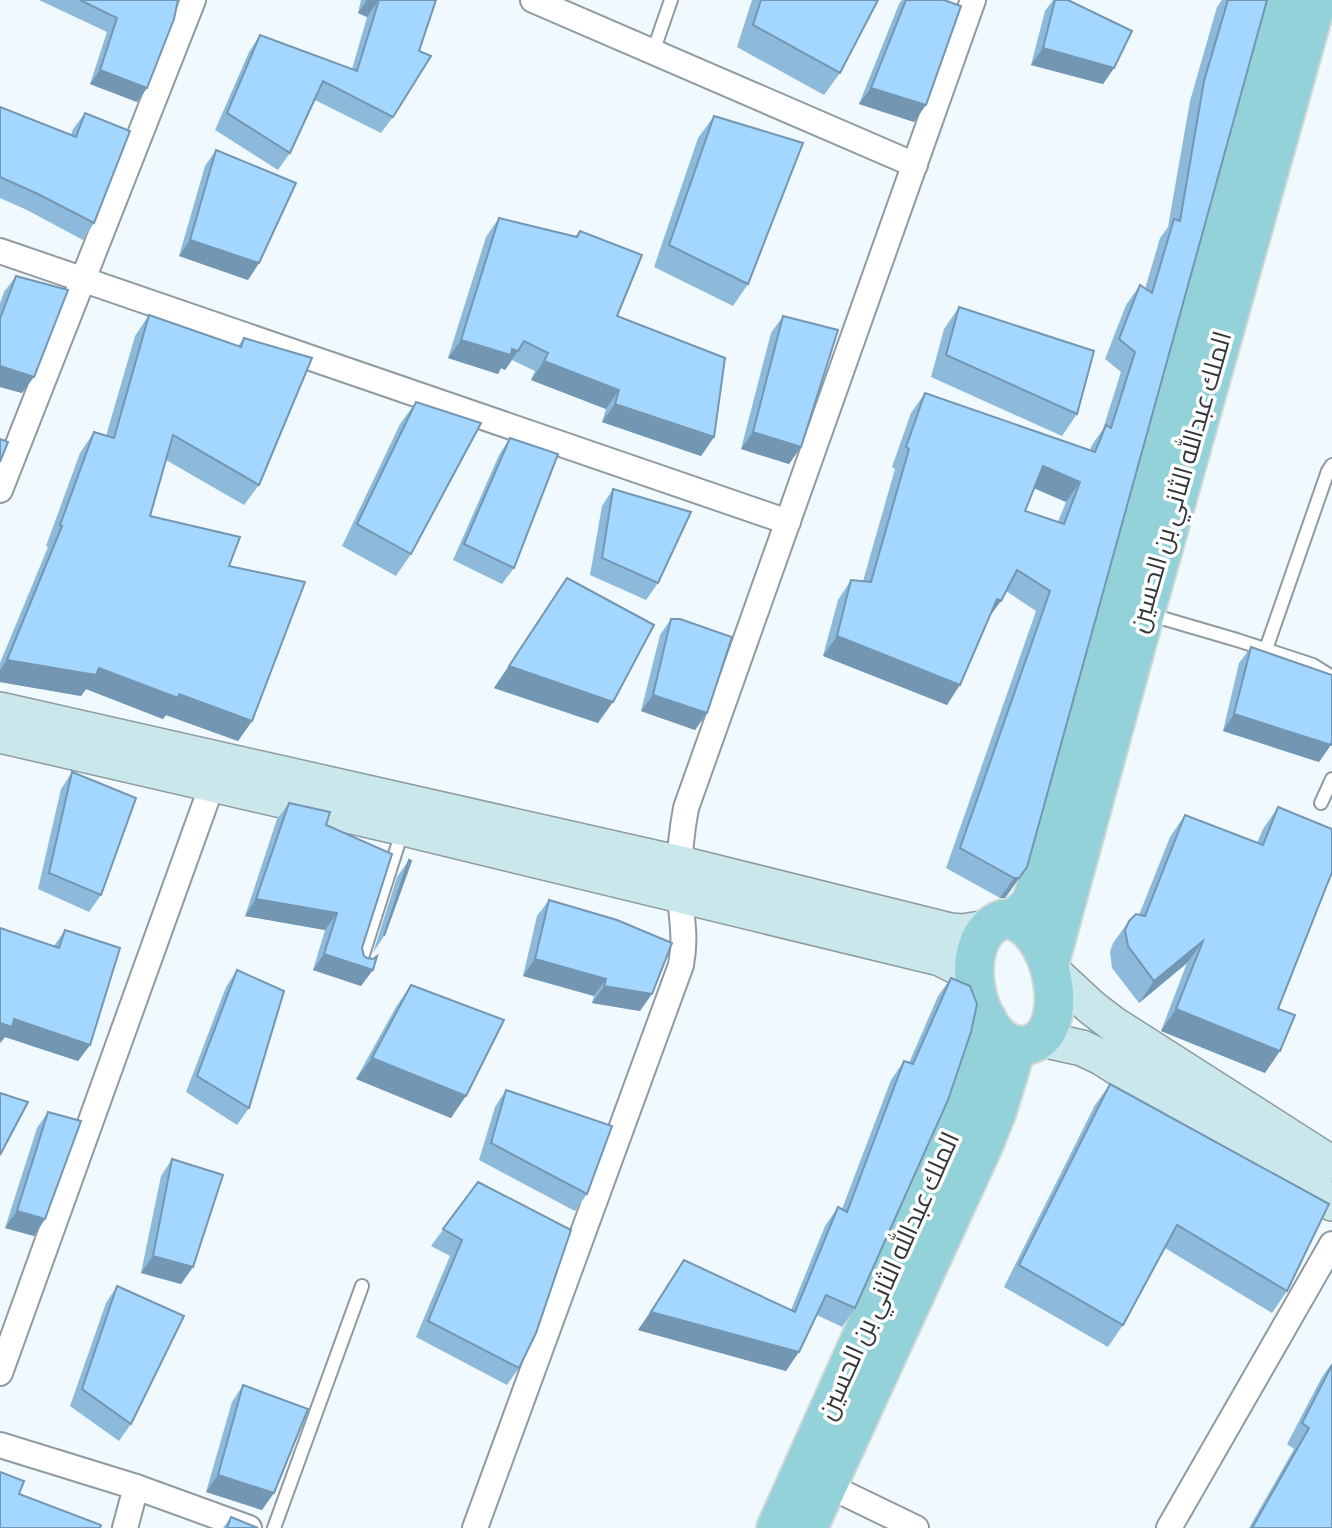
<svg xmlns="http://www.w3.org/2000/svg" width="1332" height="1528" font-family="'Alegreya Sans',Cairo,sans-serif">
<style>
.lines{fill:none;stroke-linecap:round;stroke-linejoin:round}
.lane-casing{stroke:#8f9ba0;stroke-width:16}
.street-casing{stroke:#8f9ba0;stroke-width:28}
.secondary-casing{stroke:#8f9ba0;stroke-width:38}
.primary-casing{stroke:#d6d7d7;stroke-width:42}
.lane{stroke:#fff;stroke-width:12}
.street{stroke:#fff;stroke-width:24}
.secondary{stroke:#cae8ec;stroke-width:35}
.primary{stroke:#94d2d9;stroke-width:38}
.wall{fill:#8db9db;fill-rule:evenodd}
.shaded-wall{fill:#7396b2}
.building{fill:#a4d7ff;stroke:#7396b2;stroke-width:2;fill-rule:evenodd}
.labels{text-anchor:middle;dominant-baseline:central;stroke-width:7;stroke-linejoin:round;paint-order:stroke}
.street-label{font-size:26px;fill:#323739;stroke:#fff}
</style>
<rect width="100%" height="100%" fill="#f0fafe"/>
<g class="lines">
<g class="lane-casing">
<g id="lane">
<path d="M653,52L671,0"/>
<path d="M1148,614L1237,640L1313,665L1332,677"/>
<path d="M1266,649L1328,471L1332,465"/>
<path d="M1321,803L1332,779"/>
<path d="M359,967L403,829"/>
<path d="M274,1528L362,1286"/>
</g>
</g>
<g class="street-casing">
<g id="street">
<path d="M533,0L915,165"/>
<path d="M0,251L788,522"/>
<path d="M0,490L193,0"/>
<path d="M0,1373L217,771"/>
<path d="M0,1445L136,1487L249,1528"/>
<path d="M827,1485L916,1528"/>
<path d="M125,1528L136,1487"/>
<path d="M475,1528L681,965C686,937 682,923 680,895C678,867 681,835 686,808L973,0"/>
<path d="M1169,1528L1332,1244"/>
</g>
</g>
<g class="secondary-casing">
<g id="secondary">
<path d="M0,710L681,864L950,931L963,932L987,928"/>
<path d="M0,735L404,828L940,958L964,970L974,979"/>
<path d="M1051,970L1091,1007L1113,1024L1332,1164"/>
<path d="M1041,1039L1082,1048L1101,1057L1332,1203"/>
</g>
</g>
<g class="primary-casing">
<g id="primary">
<path d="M1004,919C1053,920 1076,1036 1027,1045C978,1055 949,936 1004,919Z"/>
<path d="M1014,919L1030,904L1034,894L1281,0"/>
<path d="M1049,965L1145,613L1317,0"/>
<path d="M776,1528L956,1126L979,1056L987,1019"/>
<path d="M808,1528L984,1144L997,1111L1017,1046"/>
</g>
</g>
<use href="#lane" class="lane"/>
<use href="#street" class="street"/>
<use href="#secondary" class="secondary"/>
<use href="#primary" class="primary"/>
</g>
<g class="wall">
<path d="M39,0H178L147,88L137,102L90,84L107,32Z"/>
<path d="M361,0H436L393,117L381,133L315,100L290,153L278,170L215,130L249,52L260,35L352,69L367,17L358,13Z"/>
<path d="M752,0H878L840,73L824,95L737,47Z"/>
<path d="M902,0H944L914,122L859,104L899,4Z"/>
<path d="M1053,0H1068L1114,68L1103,84L1031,65L1045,11Z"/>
<path d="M1222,0H1267L1013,887L1005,898H1000L946,868L1036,611L1006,591L988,619L947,705L823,656L838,600L851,580L863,581L895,469L892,467L911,413L925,393L1090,450L1092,445L1103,429L1121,372L1105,359L1126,305L1140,285L1145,289L1160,238L1168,227L1190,101L1217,7ZM1034,488L1066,502L1058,522L1025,511Z"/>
<path d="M0,107L71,135L73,129L85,113L94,223L83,240L27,210L0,198Z"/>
<path d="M714,116L748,284L733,306L654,267L698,138Z"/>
<path d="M216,150L259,263L248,280L179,256L205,166Z"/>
<path d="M499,218L575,237L580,231L617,316L714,437L701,456L602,422L606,409L531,380L535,371L512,360L505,370L501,368L498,374L448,358L486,237Z"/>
<path d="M16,276L22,393L0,387V303L4,292Z"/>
<path d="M959,307L1077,414L1062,436L931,377L944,329Z"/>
<path d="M149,315L238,346L244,338L259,485L244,505L166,460L150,516L229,566L252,721L238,741L166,715L163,719L86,689L81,696L0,682V663L48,547L46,546L80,453L94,432L106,436L135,336Z"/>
<path d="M783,316L801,447L789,464L741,449L771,333Z"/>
<path d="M416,402L411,554L396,576L342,546L400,424Z"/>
<path d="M510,438L514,568L502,584L453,560L499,455Z"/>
<path d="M613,489L658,583L646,600L590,575L602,506Z"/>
<path d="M567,578L598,723L494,688Z"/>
<path d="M671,619L707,713L695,730L641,711L660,635Z"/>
<path d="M1251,647L1319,762L1223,731L1239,663Z"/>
<path d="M72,772L101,895L89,912L38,889L61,789Z"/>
<path d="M289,803L326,825L364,956L367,958L373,959L361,986L313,970L325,930L245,916L277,819Z"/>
<path d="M1278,807V1009L1265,1073L1161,1031L1187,963L1139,1003L1112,968L1110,952L1113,943L1129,921L1139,915L1170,837L1185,815L1257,843L1263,829Z"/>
<path d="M409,860L384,936L373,953L397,877Z"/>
<path d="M549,900L640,1011L592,1003L594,996L523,976L537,916Z"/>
<path d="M0,928L54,946L65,930L90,1045L78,1061L5,1037L0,1043Z"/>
<path d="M237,970L249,1108L237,1125L186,1092L226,987Z"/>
<path d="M951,978L855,1308L842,1327L817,1315L786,1371L638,1330L684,1260L791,1310L825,1226L838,1207L842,1209L891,1080L904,1061L909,1063L938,996Z"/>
<path d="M411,985L451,1118L356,1079L396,1007Z"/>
<path d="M1110,1084L1287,1291L1272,1313L1165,1248L1123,1325L1108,1347L1004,1287L1095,1105Z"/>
<path d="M506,1090L587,1194L575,1211L479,1160L495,1107Z"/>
<path d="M48,1112L45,1219L34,1236L5,1228L37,1128Z"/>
<path d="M172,1159L193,1267L181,1284L141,1273L161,1176Z"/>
<path d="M478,1182L519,1368L507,1385L416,1337L450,1256L431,1246Z"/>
<path d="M117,1286L131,1424L119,1441L70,1406L106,1303Z"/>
<path d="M1332,1363V1528H1249L1294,1449L1287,1444L1322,1377Z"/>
<path d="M243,1385L262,1510L206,1492L232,1402Z"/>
<path d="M231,1517L258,1528H223Z"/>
</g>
<g class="shaded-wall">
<path d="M367,0H379L367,17L358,13Z"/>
<path d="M1043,48L1114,68L1103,84L1031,65Z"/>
<path d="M100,70L147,88L137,102L90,84Z"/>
<path d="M871,88L926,105L914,122L859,104Z"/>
<path d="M190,240L259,263L248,280L179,256Z"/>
<path d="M461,340L512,349L518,351L505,370L501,368L498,374L448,358Z"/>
<path d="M544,361L619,390L606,409L531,380Z"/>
<path d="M0,366L34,377L22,393L0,387Z"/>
<path d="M615,404L714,437L701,456L602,422Z"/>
<path d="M753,432L801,447L789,464L741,449Z"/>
<path d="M1043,466L1080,482L1066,502L1029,486Z"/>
<path d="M997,599L1001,601L987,620Z"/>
<path d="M837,636L960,685L947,705L823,656Z"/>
<path d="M7,660L99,668L179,694L252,721L238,741L166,715L163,719L86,689L81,696L0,682V670Z"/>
<path d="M509,666L613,702L598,723L494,688Z"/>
<path d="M653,695L707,713L695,730L641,711Z"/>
<path d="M1234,714L1331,745L1319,762L1223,731Z"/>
<path d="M1027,867L1005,898H1000L1014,878Z"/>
<path d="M256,899L337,913L325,930L245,916Z"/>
<path d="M1203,941L1187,963L1139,1003L1154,981Z"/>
<path d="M324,954L373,970L361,986L313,970Z"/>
<path d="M535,959L606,979L594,996L523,976Z"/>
<path d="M604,986L652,994L640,1011L592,1003Z"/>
<path d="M1176,1009L1280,1051L1265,1073L1161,1031Z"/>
<path d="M14,1019L90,1045L78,1061L5,1037L0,1043V1023Z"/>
<path d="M372,1058L466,1096L451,1118L356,1079Z"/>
<path d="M17,1211L45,1219L34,1236L5,1228Z"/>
<path d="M153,1256L193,1267L181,1284L141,1273Z"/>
<path d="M651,1312L799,1352L786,1371L638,1330Z"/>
<path d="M218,1475L274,1493L262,1510L206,1492Z"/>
</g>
<g class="building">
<path d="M80,0H178L174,19L147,88L100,70L117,18Z"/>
<path d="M379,0H436L419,51L431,56L393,117L323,81L290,153L227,113L260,35L357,71Z"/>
<path d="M761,0H878L840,73L753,25Z"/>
<path d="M906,0H944L961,6L926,105L871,88Z"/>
<path d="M1055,0H1068L1132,31L1114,68L1043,48Z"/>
<path d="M1228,0H1267L1027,867L1019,878H1014L960,848L1050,591L1017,570L1001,601L997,599L960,685L837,636L851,580L871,582L909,449L906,447L925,393L1095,452L1106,425L1111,428L1135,352L1119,339L1140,285L1152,293L1174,219L1180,221L1204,81ZM1043,466L1080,482L1064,524L1025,511Z"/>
<path d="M0,107L76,137L85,113L130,131L94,223L38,194L0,177Z"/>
<path d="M714,116L803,143L748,284L669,245Z"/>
<path d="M216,150L296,183L259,263L190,240Z"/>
<path d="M499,218L577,237L580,231L642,255L617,316L725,358L714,437L615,404L619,390L544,361L548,353L524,341L518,351L512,349L511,355L461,340Z"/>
<path d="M16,276L68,290L34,377L0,366V319Z"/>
<path d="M959,307L1094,351L1077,414L946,355Z"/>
<path d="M149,315L241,347L244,338L312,358L259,485L173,435L150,516L240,537L229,566L305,582L252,721L179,694L178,698L99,668L96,675L7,660L62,526L60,525L94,432L114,438Z"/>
<path d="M783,316L838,330L801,447L753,432Z"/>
<path d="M416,402L481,423L411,554L357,524Z"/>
<path d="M510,438L558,454L514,568L464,544Z"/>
<path d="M0,439L8,442L0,462Z"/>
<path d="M613,489L691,512L658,583L602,558Z"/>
<path d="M567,578L654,625L613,702L509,666Z"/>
<path d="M671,619H680L732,637L707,713L653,695Z"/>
<path d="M1251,647L1332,675V740L1331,745L1234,714Z"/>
<path d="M72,772L136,798L101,895L49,873Z"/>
<path d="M289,803L330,812L326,825L392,854L362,948L364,956L367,958L373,959L377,956L373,970L324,954L337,913L256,899Z"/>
<path d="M1278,807L1332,829V872L1278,1009L1295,1015L1280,1051L1176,1009L1203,941L1154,981L1128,946L1125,930L1129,921L1136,914L1145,916L1185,815L1263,845Z"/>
<path d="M409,860L411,861L384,936Z"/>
<path d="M549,900L617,920L672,943L652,994L604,986L606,979L535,959Z"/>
<path d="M0,928L59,948L65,930L120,948L90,1045L14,1019L12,1027L0,1023Z"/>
<path d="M237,970L284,991L249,1108L197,1076Z"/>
<path d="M951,978L970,986L977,1004L971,1032L948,1100L855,1308L826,1295L799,1352L651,1312L684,1260L795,1312L838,1207L847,1212L904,1061L913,1064Z"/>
<path d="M411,985L504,1020L466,1096L372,1058Z"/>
<path d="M1110,1084L1329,1204L1287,1291L1177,1225L1123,1325L1019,1265Z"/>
<path d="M506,1090L612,1126L587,1194L491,1143Z"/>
<path d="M0,1093L28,1102L0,1155Z"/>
<path d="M48,1112L81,1121L45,1219L17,1211Z"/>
<path d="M172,1159L223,1175L193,1267L153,1256Z"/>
<path d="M478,1182L571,1230L536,1333L519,1368L428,1321L462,1240L443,1229Z"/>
<path d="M117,1286L184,1316L131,1424L82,1389Z"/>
<path d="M1332,1365V1528H1252L1309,1428L1302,1423Z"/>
<path d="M243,1385L308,1409L274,1493L218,1475Z"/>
<path d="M0,1472L24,1481L19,1494L101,1525L100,1528H0Z"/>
<path d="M231,1517L258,1528H227Z"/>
</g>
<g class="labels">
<g class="street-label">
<text transform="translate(1181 482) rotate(-74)">الملك عبدالله الثاني بن الحسين</text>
<text transform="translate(889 1276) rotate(-66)">الملك عبدالله الثاني بن الحسين</text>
</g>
</g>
</svg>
